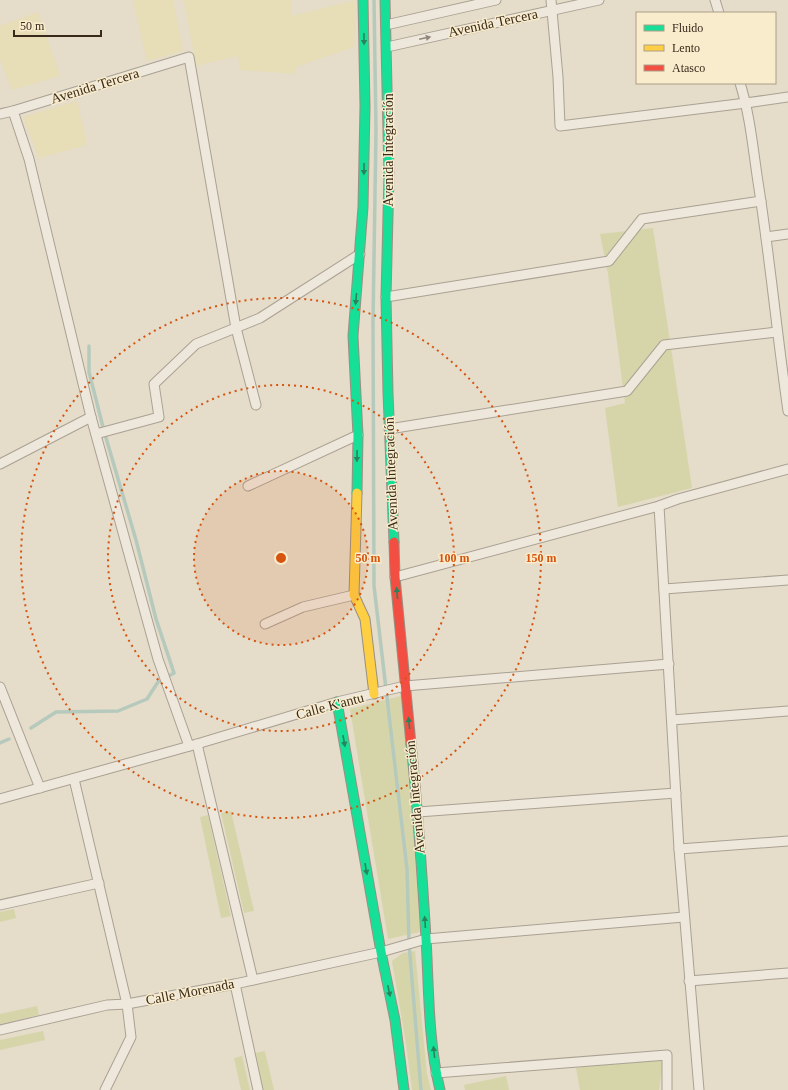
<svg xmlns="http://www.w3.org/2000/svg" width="788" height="1090" font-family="'Times New Roman',serif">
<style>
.farmland{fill:#e7ddb7}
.green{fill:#d6d5aa}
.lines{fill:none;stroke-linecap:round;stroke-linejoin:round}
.stream{stroke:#b5cabd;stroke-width:3.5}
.street-casing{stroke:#aaa193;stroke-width:11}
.fast-casing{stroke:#999083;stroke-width:11}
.slow-casing{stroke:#999083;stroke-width:11}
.jam-casing{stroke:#999083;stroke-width:11}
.street{stroke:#ede7dc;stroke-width:9}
.fast{stroke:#16e098;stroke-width:9}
.slow{stroke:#ffcf43;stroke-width:9}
.jam{stroke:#f24e42;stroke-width:9}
.oneway{fill:#93887c}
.oneway2{fill:#28845a}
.ring{fill:none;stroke:#d6540e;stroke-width:2;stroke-dasharray:2 4}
.labels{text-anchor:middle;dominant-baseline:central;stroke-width:3;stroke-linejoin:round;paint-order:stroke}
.street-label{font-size:14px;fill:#39291b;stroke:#f8eccd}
.centre{fill:#d6540e;stroke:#f8eccd;stroke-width:2}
.ring-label{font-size:12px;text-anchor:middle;font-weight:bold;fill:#d6540e;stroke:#f8eccd;stroke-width:3;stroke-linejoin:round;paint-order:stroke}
</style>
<rect width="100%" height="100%" fill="#e5dcc9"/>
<g class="farmland">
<path d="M133,0H173L183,51L147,61Z"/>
<path d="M184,0H291L292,16L356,0L354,47L296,67V74L240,70L238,56L196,66Z"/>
<path d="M38,12L60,76L12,90L0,59V26Z"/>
<path d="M77,101L87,145L39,158L23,117Z"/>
</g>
<g class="green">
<path d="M653,228L692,488L618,507L605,408L625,403L608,274L600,234Z"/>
<path d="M401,696L412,811L420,932L388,939L350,709Z"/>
<path d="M231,811L254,911L244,913L221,813Z"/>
<path d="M208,815L231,916L221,918L200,817Z"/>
<path d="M14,909L16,918L0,922V912Z"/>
<path d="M415,951L427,1074L431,1090H412L406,1044L392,961L403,953Z"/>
<path d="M37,1006L39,1015L0,1024V1014Z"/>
<path d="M43,1031L45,1040L0,1050V1040Z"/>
<path d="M265,1051L274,1090H263L255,1053Z"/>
<path d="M664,1055L659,1090H580L576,1068Z"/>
<path d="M242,1056L250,1090H241L234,1058Z"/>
<path d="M506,1076L509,1090H465L464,1085Z"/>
</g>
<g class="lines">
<g class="stream">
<path d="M374,0L376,130L373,322L374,586L407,869L409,943L421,1090"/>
<path d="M31,728L56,712L118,711L147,699L158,682L174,673L156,619L136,540L104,431L89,372V346"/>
<path d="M0,743L9,739"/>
</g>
<g class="street-casing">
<g id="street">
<path d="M551,0L558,77L560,126L746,103L788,97"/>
<path d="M715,0L719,13"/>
<path d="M386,25L496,0"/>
<path d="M387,47L599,0"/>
<path d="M740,83C750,115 753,149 758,182C770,258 777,335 788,411"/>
<path d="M13,111L29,159L91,417L158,659L189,746"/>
<path d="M0,114L13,111L189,57L236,328L256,405"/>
<path d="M766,237L788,234"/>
<path d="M386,297L609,261L642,219L761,201"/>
<path d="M389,429L627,391L664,345L777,332"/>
<path d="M96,434L159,417L154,384L196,344L260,318L360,254"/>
<path d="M0,464L91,417"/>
<path d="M248,486L358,435"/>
<path d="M659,506L679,849L699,1090"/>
<path d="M395,577L659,506L678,499L788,469"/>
<path d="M664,589L788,580"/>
<path d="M265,624L303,607L354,595"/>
<path d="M0,687L40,788"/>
<path d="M672,720L788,711"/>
<path d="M197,744L253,980"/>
<path d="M74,779L127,1004L131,1037L105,1090"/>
<path d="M0,799L197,744L337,702L405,686L669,664"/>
<path d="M418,812L676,793"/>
<path d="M679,849L788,841"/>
<path d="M0,905L99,883"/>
<path d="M689,981L788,973"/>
<path d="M235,984L258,1090"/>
<path d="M0,1030L107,1005L127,1004L235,984L381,952L426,939L684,917"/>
<path d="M436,1073L667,1055V1090"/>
</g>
</g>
<g class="fast-casing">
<g id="fast">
<path d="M385,0L389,175L386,297L388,393L394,542"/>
<path d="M357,493L358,435L353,336L363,207L365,106L363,0"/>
<path d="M337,702L381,952L395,1020L404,1090"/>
<path d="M411,744C418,809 422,873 426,938C429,989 428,1041 440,1090"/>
</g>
</g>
<g class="slow-casing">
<path id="slow" d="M357,493L354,595L365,619L374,694"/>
</g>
<g class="jam-casing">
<path id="jam" d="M394,542L395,577L411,744"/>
</g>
<use href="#street" class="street"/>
<use href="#fast" class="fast"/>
<use href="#slow" class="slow"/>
<use href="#jam" class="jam"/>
</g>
<defs><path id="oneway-solid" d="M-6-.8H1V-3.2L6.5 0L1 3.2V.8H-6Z"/></defs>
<use class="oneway" href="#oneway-solid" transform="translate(425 38) rotate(-12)"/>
<g class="oneway2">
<use href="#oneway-solid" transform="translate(364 39) rotate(89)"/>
<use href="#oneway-solid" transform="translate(364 169) rotate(91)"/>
<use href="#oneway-solid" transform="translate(356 299) rotate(95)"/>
<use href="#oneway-solid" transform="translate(357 456) rotate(91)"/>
<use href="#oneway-solid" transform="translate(397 593) rotate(-95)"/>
<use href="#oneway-solid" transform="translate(409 723) rotate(-96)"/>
<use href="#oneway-solid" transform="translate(344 741) rotate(80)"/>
<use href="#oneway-solid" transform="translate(366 869) rotate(80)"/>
<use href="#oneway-solid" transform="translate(425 922) rotate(-94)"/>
<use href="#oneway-solid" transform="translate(389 991) rotate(78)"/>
<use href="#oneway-solid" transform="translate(434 1052) rotate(-96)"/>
</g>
<circle cx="281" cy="558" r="87" fill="#d6540e" fill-opacity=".12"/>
<g class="ring">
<circle cx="281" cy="558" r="87"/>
<circle cx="281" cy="558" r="173"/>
<circle cx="281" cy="558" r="260"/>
</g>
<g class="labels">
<g class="street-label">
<text transform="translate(493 23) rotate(-12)">Avenida Tercera</text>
<text transform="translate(95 86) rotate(-17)">Avenida Tercera</text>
<text transform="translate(388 150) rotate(-90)">Avenida Integración</text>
<text transform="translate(391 474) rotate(-92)">Avenida Integración</text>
<text transform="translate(330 706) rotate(-15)">Calle K'antu</text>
<text transform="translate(415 797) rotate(-95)">Avenida Integración</text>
<text transform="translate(190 992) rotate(-11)">Calle Morenada</text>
</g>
</g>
<circle cx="281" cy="558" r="6" class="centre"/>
<g class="ring-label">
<text x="368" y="562">50 m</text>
<text x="454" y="562">100 m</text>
<text x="541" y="562">150 m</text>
</g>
<rect x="636" y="12" width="140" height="72" fill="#f8eccd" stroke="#ac9e86"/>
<rect x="644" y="25" width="20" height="6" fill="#16e098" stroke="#ac9e86"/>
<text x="672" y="32" font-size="12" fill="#39291b">Fluido</text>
<rect x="644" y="45" width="20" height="6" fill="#ffcf43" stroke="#ac9e86"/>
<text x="672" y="52" font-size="12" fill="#39291b">Lento</text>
<rect x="644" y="65" width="20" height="6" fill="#f24e42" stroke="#ac9e86"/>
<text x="672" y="72" font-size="12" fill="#39291b">Atasco</text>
<path d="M14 30v6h87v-6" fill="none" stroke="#39291b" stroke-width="2"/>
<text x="20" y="30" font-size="12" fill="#39291b" stroke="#f8eccd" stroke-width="3" paint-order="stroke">50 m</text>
</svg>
